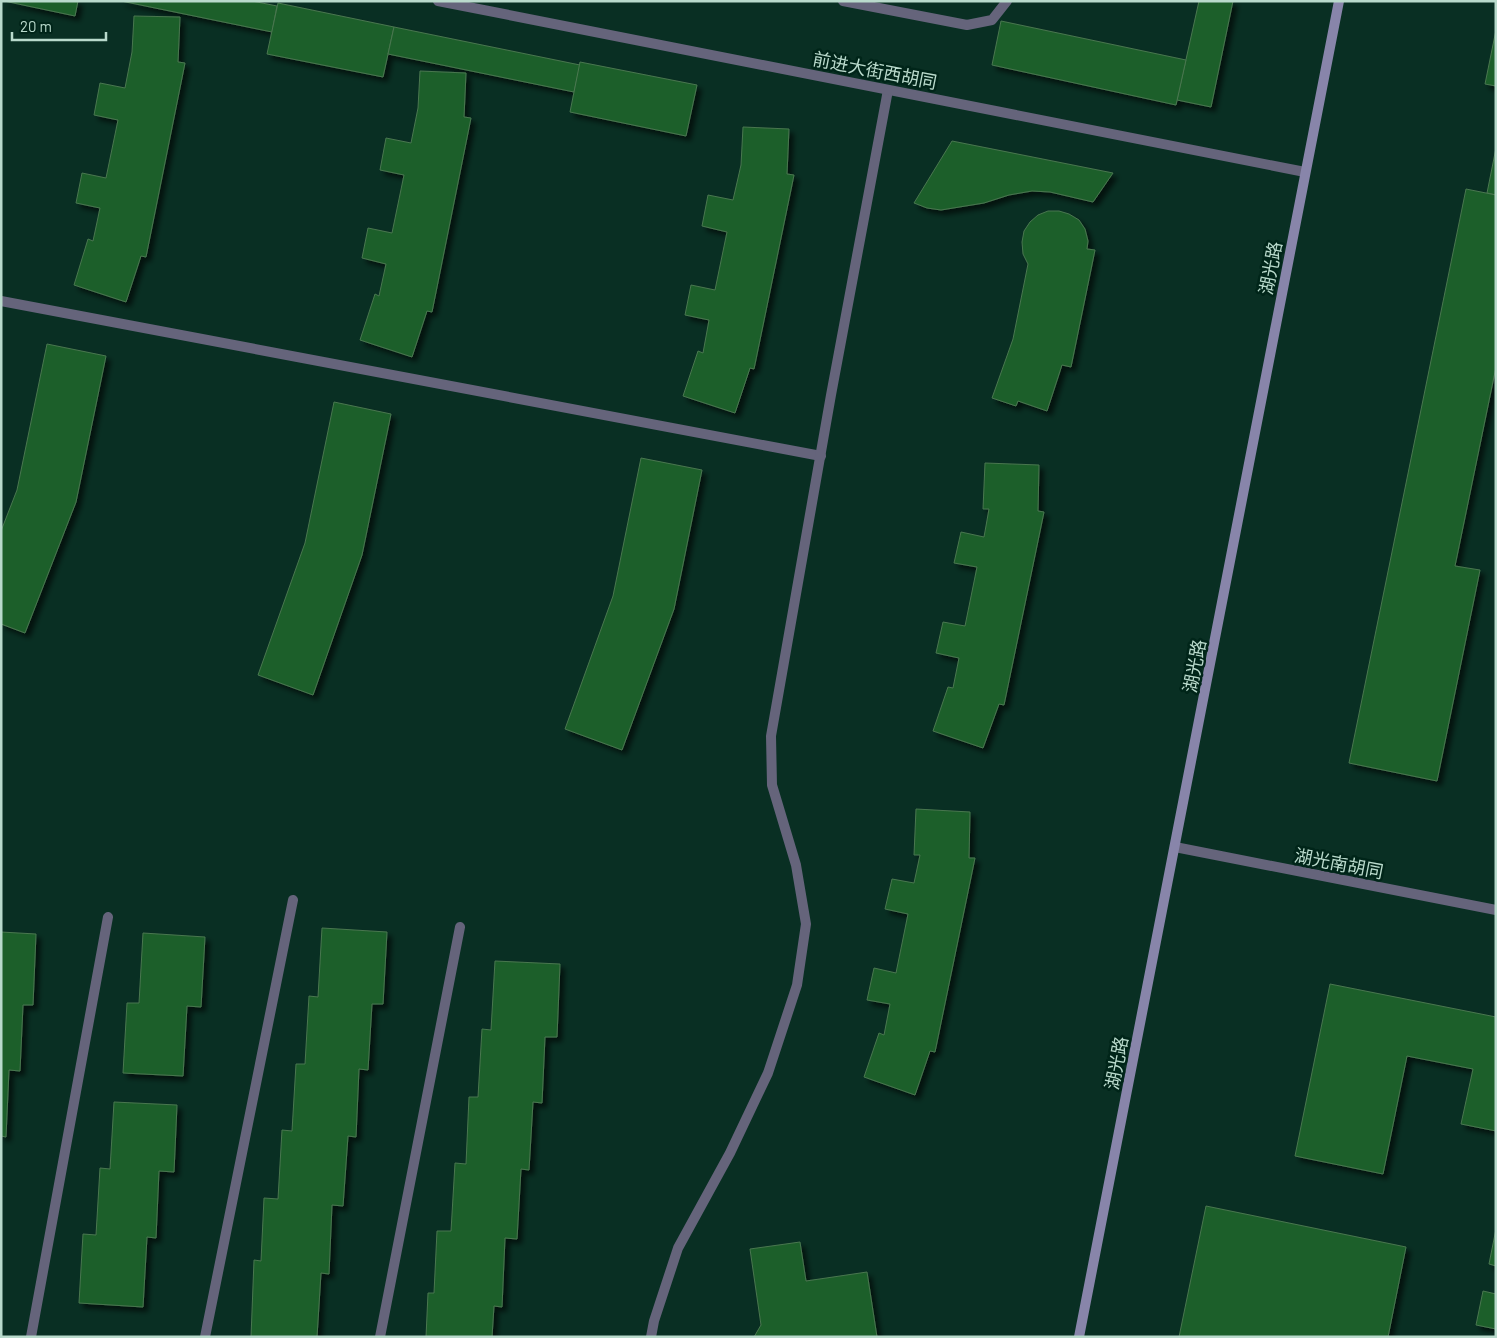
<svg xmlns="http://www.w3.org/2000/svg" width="1497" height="1338" font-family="Barlow,'Noto Sans SC',sans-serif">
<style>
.building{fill:#1e5e2b;stroke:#49774f;filter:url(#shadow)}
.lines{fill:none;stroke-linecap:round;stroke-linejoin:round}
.lane{stroke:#65647b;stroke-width:10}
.street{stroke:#65647b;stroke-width:10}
.secondary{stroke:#8885aa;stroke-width:10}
.labels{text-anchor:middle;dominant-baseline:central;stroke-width:5;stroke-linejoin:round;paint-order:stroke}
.street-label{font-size:18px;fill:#b9dacc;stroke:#002519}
</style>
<defs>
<filter id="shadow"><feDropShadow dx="4.5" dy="4.5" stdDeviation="2.5" flood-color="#0009"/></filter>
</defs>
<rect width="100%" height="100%" fill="#092f23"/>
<g class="building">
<path d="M4,1H78L75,16Z"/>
<path d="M121,1H252L277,6L272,32Z"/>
<path d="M1199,1H1233L1211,107L1177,100Z"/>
<path d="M278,3L394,27L383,77L267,54Z"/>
<path d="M134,16L180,17L178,62L185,63L146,257L141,256L126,302L74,285L88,239L93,241L100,208L76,203L82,173L106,178L118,120L94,115L100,83L125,88L132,52Z"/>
<path d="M1001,21L1186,60L1176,105L992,65Z"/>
<path d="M394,27L580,65L574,92L388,54Z"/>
<path d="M1496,30V86L1485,84Z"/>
<path d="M580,62L697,85L686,136L570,112Z"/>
<path d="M420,71L466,73L464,117L471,118L432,312L427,311L412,357L360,340L375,294L379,296L386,264L362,258L368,228L392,233L404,175L380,170L386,138L411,143L418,108Z"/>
<path d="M743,127L789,129L787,174L794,175L754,369L750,368L735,413L683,396L698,351L703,353L709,320L685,315L691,285L715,290L727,232L702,226L708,195L733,200L741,165Z"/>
<path d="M952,141L1113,173L1093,202L1050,192L1032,191L1009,195L984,203L941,210L927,208L914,203Z"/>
<path d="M1496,148V195L1487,193Z"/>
<path d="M1466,189L1496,195V367L1455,566L1480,570L1437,781L1349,763Z"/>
<path d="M1048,211H1059L1069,214L1079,220L1085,229L1088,241L1087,249L1095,250L1071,367L1062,365L1047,411L1018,401L1016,406L992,398L1013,339L1028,264L1023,254L1022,242L1024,231L1030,222L1038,215Z"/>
<path d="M47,344L106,356L76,502L25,633L1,624V531L17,490Z"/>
<path d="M334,402L391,414L362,555L313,695L258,675L305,543Z"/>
<path d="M641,458L702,470L674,609L622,750L565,729L613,596Z"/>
<path d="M985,463L1039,465L1038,511L1044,512L1004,705L999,704L983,748L933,731L948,687L953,688L959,658L936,653L943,622L965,626L977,567L954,563L961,532L984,537L989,509H983Z"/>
<path d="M916,809L970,812L969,858H975L935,1052L930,1051L915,1095L864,1077L879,1033L884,1035L890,1004L867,1000L874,968L896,973L908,914L885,909L892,879L914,883L920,855H914Z"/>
<path d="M322,928L387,932L383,1004H372L368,1070L359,1069L356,1137L348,1136L343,1206L332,1205L329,1274L321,1273L317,1337H251L254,1260L261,1261L264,1198L278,1199L282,1130L292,1131L296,1064H305L309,996L318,997Z"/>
<path d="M1,932L36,934L33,1005H23L20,1071L9,1070L6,1137L1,1136Z"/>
<path d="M143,933L205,937L201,1007L187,1006L183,1076L123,1073L127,1003H139Z"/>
<path d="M495,961L560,964L557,1037H545L542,1103L533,1102L529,1170L521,1169L517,1239L505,1238L502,1307L494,1306L492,1337H426L428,1293H434L437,1231H451L455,1163L466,1164L469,1097H478L482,1029L491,1030Z"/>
<path d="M1330,984L1496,1017V1131L1461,1124L1473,1069L1407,1056L1383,1174L1295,1156Z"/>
<path d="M114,1102L177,1105L174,1172L159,1171L156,1238L147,1237L143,1307L79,1303L83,1234L96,1235L100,1168L110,1169Z"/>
<path d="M1206,1206L1406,1247L1388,1337H1179Z"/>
<path d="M1496,1229V1266L1489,1264Z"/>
<path d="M800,1242L806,1281L867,1272L877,1337H754L761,1325L750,1249Z"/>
<path d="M1483,1291L1496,1294V1329L1476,1325Z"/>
</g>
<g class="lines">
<g class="lane">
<path d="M843,1L967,25L992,20L1007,1"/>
<path d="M1,301L821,456"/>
<path d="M31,1337L108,917"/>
<path d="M205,1337L293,900"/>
<path d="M380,1337L460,927"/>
<path d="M651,1337L654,1321L678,1248L730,1153L768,1073L797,985L806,924L796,865L772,785L771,736L831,395L888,90"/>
</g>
<g class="street">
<path d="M438,1L1305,172"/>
<path d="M1175,847L1496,910"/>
</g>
<path class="secondary" d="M1079,1337L1339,1"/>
</g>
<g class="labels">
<g class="street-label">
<text transform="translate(875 70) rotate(11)">前进大街西胡同</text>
<text transform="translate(1270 268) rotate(-79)">湖光路</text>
<text transform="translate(1194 666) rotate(-79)">湖光路</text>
<text transform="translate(1339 863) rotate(11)">湖光南胡同</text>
<text transform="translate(1116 1063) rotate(-79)">湖光路</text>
</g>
</g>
<rect width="1497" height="1338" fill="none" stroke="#b9dacc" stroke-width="5"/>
<path d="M12 32v8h94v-8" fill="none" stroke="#b9dacc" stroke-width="2.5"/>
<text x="20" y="32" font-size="15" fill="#b9dacc" stroke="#002519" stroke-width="4" paint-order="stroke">20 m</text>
</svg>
